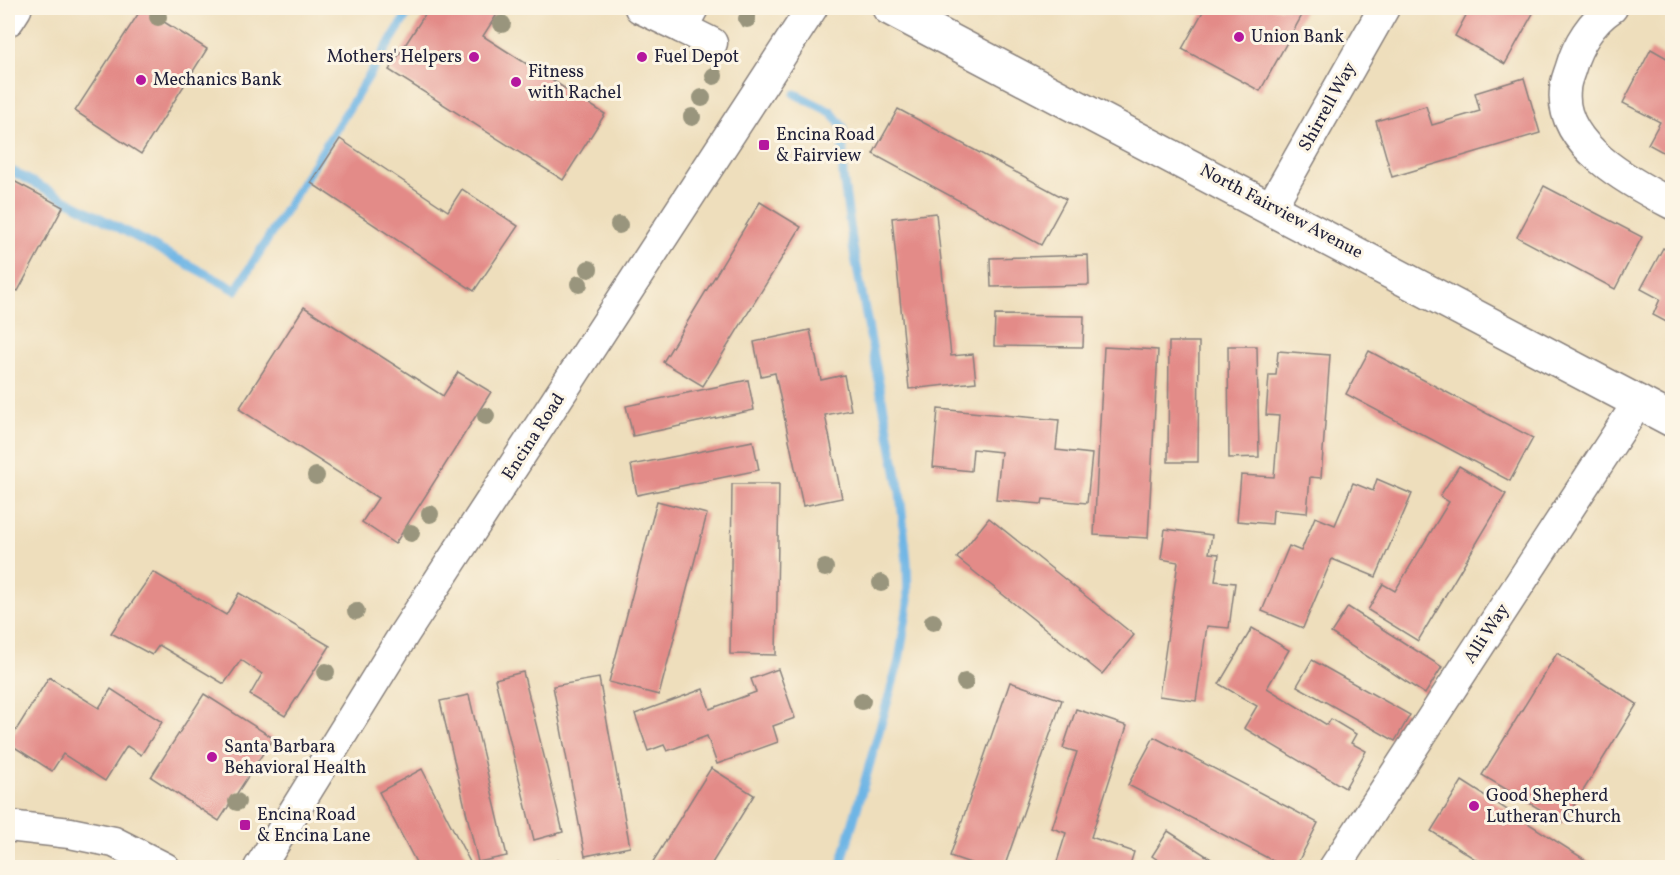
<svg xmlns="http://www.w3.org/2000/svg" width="1680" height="875" font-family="Vollkorn,serif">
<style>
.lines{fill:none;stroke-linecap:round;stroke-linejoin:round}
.stream{stroke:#6eb5e5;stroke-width:9}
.building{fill:#e38b88}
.minor-casing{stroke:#88807c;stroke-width:33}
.major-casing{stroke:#88807c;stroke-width:36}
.minor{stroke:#fff;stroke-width:30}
.major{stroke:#fff;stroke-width:33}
.tree{fill:#99957d}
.poi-dot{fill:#b5179e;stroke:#fcf5e5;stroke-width:2}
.labels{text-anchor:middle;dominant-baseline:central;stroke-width:6;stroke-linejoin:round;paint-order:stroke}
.poi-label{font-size:18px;fill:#22223b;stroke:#fcf5e5;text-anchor:start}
.street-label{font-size:18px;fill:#22223b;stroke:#fcf5e5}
</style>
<rect width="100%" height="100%" fill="#fcf5e5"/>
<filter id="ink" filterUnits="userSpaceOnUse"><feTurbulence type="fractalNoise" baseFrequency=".0167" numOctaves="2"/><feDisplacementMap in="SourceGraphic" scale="12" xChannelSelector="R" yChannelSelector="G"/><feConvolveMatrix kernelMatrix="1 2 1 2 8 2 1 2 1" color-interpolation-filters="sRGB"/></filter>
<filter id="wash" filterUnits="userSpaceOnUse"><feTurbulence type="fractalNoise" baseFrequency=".008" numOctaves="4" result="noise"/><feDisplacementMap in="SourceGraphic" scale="24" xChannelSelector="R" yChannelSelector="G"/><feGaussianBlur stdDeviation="1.35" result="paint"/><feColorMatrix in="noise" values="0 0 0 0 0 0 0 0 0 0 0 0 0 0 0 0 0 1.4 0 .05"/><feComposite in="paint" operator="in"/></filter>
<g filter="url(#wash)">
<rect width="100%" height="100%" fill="#eedebc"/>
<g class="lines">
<g class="stream">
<path d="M795,94L831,112L843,127V176L853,247L900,492L907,562L908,604L899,661L840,868"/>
<path d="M8,169L236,290L411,8"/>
</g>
</g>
<g id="blocks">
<g class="building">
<path d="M142,8L207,49L141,154L75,111Z"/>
<path d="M429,8H501L483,36L605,114L563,180L389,70Z"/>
<path d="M1205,8H1306L1260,91L1182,49Z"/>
<path d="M1470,8H1536L1505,64L1455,36Z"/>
<path d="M1651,49L1672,61V157L1648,144L1660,122L1623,103Z"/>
<path d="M1524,78L1540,133L1392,177L1376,121L1426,106L1432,125L1480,111L1475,93Z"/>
<path d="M898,109L1066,199L1041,245L873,154Z"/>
<path d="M340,139L448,211L462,189L518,226L474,291L311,183Z"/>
<path d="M8,178L63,207L18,291L8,286Z"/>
<path d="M1544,186L1642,237L1615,289L1517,237Z"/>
<path d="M760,202L801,227L703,386L663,362Z"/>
<path d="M936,213L951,356L973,354L976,382L909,389L892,218Z"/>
<path d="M1663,248L1672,253V325L1653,315L1660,299L1641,289Z"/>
<path d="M1088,255L1089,285L991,287L990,258Z"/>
<path d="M304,307L443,396L458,372L491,392L395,544L362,522L378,498L239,409Z"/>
<path d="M995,315L1084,316L1083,347L994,346Z"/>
<path d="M810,330L821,380L844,375L851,410L825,415L842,498L803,506L775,373L761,376L754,342Z"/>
<path d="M1169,342H1199L1198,462H1168Z"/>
<path d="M1228,346H1257L1259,457L1229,458Z"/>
<path d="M1104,347L1158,350L1148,538L1094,535Z"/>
<path d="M1278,351L1330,355L1321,478L1310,477L1307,513L1273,510L1272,524L1237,521L1241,475L1274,477L1279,416L1266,415L1269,375H1276Z"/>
<path d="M1369,351L1533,438L1510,481L1346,394Z"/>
<path d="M748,380L754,410L633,436L626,406Z"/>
<path d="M938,409L1059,420L1056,450L1092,454L1087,503L1043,499L1042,504L996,500L1001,452L973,449L971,471L933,467Z"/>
<path d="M753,441L759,470L637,495L631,465Z"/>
<path d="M1459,466L1506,494L1418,641L1368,610L1383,584L1395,591L1449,502L1440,496Z"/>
<path d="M1377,479L1412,494L1376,577L1332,559L1303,628L1262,611L1289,546L1301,551L1315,517L1335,525L1353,483L1373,491Z"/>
<path d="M732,484H779L776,655L730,654Z"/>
<path d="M657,501L707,514L659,695L609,682Z"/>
<path d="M989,518L1134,635L1102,674L957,558Z"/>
<path d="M1165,529L1212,535L1209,553L1219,554L1215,581L1235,583L1229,628L1207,626L1196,701L1159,696L1178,562L1161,559Z"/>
<path d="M153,572L226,615L239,593L330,646L285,716L250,695L262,674L241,660L224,684L159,645L152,655L111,633Z"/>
<path d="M1348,607L1442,667L1425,694L1331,633Z"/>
<path d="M1252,628L1289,650L1267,688L1327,725L1331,719L1356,734L1351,743L1366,751L1345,788L1244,728L1257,706L1219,684Z"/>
<path d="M1557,653L1637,704L1563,823L1482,775Z"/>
<path d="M1312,660L1410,715L1395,741L1297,686Z"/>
<path d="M778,669L795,718L773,726L778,742L717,764L707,736L667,751L664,745L648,751L635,714L703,689L710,709L756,692L751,679Z"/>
<path d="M523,672L563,832L534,840L495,679Z"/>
<path d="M49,677L99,708L111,689L162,722L141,755L127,746L105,781L63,754L52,771L8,743Z"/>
<path d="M599,678L630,847L585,856L553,686Z"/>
<path d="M1010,682L1062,700L1004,868H985L950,856Z"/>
<path d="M204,694L273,738L219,821L151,777Z"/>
<path d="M469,695L507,856L478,862L440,701Z"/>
<path d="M1076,709L1127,726L1091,837L1134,852L1129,868H1055L1066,833L1052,828L1077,752L1063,748Z"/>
<path d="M1154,737L1318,823L1295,868H1287L1128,785Z"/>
<path d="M711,768L754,795L709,868H649Z"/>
<path d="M422,769L473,868H419L379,792Z"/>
<path d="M1462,781L1598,868H1489L1431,831Z"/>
<path d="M1168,831L1225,868H1170L1152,856Z"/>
<path d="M558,860L564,868H547Z"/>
</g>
</g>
</g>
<g filter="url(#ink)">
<use href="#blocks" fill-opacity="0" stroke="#88807c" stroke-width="1.5"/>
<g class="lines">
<g class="minor-casing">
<g id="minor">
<path d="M640,8L682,28"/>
<path d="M693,8L682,28L712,43"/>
<path d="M1612,8C1592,21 1577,45 1571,67C1569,74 1565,82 1565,90C1559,145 1631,183 1672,204"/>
<path d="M1271,207L1384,8"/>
<path d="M8,826L70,833L114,842L165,868"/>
<path d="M259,868L404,634L812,8"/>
<path d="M1334,868L1639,401"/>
</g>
</g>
<g class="major-casing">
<g id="major">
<path d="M889,8L1672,420"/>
<path d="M8,19L15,8"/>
</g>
</g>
<use href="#minor" class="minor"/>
<use href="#major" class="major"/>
</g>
<g class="tree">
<circle cx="158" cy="17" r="9"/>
<circle cx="747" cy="19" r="9"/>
<circle cx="502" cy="24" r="9"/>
<circle cx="714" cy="76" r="9"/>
<circle cx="702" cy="98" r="9"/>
<circle cx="692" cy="117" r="9"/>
<circle cx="619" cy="225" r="9"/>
<circle cx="589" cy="269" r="9"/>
<circle cx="579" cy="284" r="9"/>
<circle cx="486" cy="416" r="9"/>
<circle cx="316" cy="476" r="9"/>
<circle cx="430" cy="514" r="9"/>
<circle cx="411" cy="533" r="9"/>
<circle cx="825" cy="568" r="9"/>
<circle cx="881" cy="583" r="9"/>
<circle cx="356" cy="611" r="9"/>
<circle cx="933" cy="622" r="9"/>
<circle cx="326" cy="672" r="9"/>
<circle cx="965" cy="682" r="9"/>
<circle cx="862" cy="701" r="9"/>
<circle cx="237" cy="802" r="9"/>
</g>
</g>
<g class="poi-dot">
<circle cx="1239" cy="37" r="6"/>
<circle cx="474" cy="57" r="6"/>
<circle cx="642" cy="57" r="6"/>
<circle cx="141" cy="80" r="6"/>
<circle cx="516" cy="82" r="6"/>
<rect x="758" y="139" width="12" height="12" rx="3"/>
<circle cx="212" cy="757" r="6"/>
<circle cx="1474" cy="806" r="6"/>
<rect x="239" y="819" width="12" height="12" rx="3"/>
</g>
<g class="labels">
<g class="poi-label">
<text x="1251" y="37">Union Bank</text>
<text x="462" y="57" text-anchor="end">Mothers' Helpers</text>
<text x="654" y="57">Fuel Depot</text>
<text x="528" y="72">Fitness<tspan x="528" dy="21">with Rachel</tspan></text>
<text x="153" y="80">Mechanics Bank</text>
<text x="776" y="135">Encina Road<tspan x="776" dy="21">&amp; Fairview</tspan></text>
<text x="224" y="747">Santa Barbara<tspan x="224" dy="21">Behavioral Health</tspan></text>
<text x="1486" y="796">Good Shepherd<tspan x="1486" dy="21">Lutheran Church</tspan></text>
<text x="257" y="815">Encina Road<tspan x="257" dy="21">&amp; Encina Lane</tspan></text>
</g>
<g class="street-label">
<text transform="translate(1328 107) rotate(-61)">Shirrell Way</text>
<text transform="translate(1281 212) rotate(28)">North Fairview Avenue</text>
<text transform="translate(534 437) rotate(-57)">Encina Road</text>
<text transform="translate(1487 634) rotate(-57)">Alli Way</text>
</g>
</g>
<rect width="1680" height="875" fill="none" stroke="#fcf5e5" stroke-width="30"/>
</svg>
